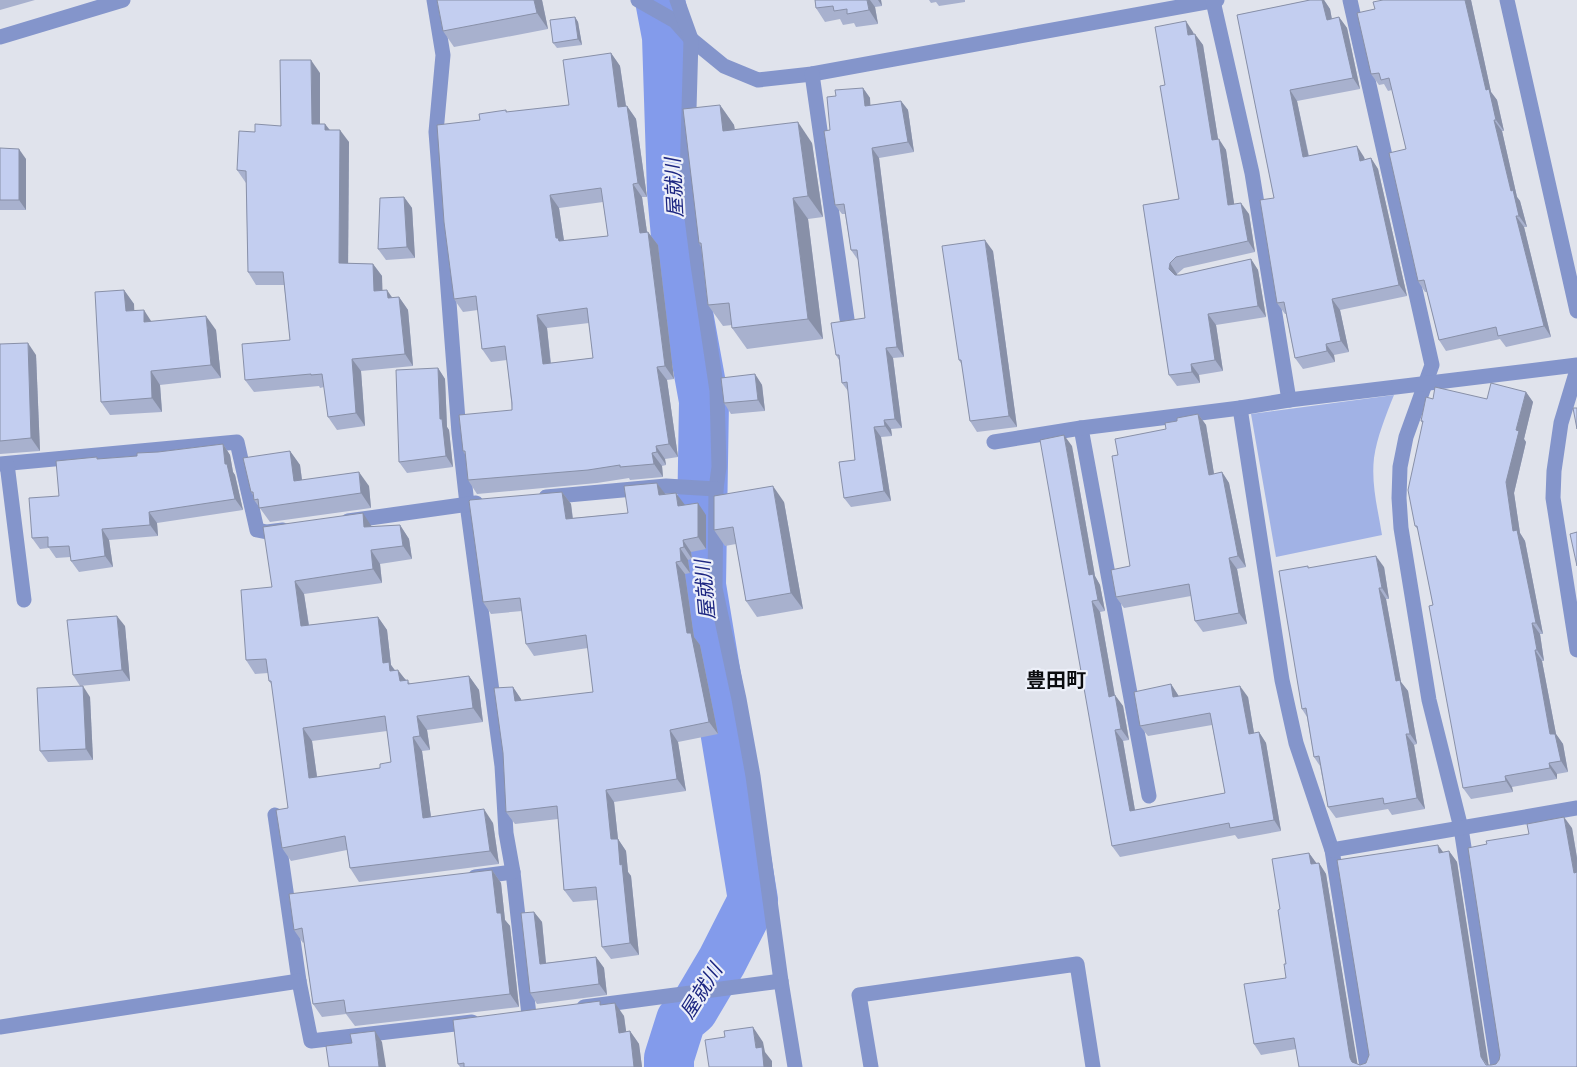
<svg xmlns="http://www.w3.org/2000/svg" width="1577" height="1067" font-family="'PT Sans Narrow','Noto Sans JP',sans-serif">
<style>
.green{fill:#a1b2e5}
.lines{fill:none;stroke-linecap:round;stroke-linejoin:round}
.river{stroke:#839beb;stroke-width:50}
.minor{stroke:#8495cb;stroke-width:15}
.wall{fill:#a8b1ce;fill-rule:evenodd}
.shaded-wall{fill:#8890a8}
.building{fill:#c3cef0;stroke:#8890a8;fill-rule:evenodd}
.labels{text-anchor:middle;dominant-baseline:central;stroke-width:4.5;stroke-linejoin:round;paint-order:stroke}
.water-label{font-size:20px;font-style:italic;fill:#1c2681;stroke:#edf0f9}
.neighbourhood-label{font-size:20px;font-weight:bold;fill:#0b0c0f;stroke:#edf0f9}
</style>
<rect width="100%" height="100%" fill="#e0e3ec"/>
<path class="green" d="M1394,395C1386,415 1377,437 1374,458C1371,484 1378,510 1382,535L1276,557L1251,414Z"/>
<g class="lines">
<path class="river" d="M660,0L667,37L672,192L678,258L704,401L701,585L753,900L722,961L693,1010L681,1020L669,1058V1067"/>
<g class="minor">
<path d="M434,0L443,55L436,132L459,433L467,504L502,766L506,833L513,872L529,1015"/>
<path d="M638,0L675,21L691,39L724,66L758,80L812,74L1217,0"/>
<path d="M677,0L691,39L687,179L698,265L717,391L719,467L716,489L715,588L739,699L753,776L781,981L795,1067"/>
<path d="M1350,0L1432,365L1406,437L1400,467L1399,498L1401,528L1429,700L1461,828L1498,1067"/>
<path d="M1507,0L1577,311"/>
<path d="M1213,1L1252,173L1289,400"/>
<path d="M0,37L123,0"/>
<path d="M812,74L847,319"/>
<path d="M1577,370L1561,423L1554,471L1553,498L1577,650"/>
<path d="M1240,408L1282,680L1296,743L1332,850L1367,1067"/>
<path d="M1081,428L1149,796"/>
<path d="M994,442L1081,428L1240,408L1289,400L1577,365"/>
<path d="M0,464L237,442L257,530L267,532L283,530"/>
<path d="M7,464L24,600"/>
<path d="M546,497L666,486L716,489"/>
<path d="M348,521L476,503"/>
<path d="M275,815L299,981L311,1041L472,1022"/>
<path d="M1332,850L1577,808"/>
<path d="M475,877L513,872"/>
<path d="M584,1007L781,981"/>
<path d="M0,1027L299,981"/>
<path d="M871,1067L859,995L1077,964L1093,1067"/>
</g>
</g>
<g class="wall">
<path d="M0,0H35L0,10Z"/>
<path d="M437,0H542L548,29L454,47L443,31Z"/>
<path d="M815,0H881L882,6L875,7L878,24L856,27L854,23L843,25L840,19L825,22L816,8Z"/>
<path d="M929,0H965V2L939,6L936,2L931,3Z"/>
<path d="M1310,0H1324L1330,9L1332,19L1339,17L1347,28L1360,89L1297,101L1309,156L1364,157L1365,159L1371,158L1378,169L1407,296L1340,310L1349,352L1334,355L1335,362L1303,369L1295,358L1286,314H1285L1277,303L1274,198L1237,15Z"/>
<path d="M1383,0H1471L1491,92L1497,100L1504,131H1502L1517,197L1520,201L1527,227H1524L1551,337L1506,347L1500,339L1446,351L1439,340L1427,292H1425L1418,281L1406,149L1392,90L1388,91L1384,84L1379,85L1371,74L1375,9Z"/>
<path d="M575,17L578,22L582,45L557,48L553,43Z"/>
<path d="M1193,32L1194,34L1203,45L1218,139L1226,150L1234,204L1249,214L1255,252L1184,268L1177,274V275H1180L1251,259L1258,270L1266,317L1216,325L1223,371L1199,375L1200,383L1177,386L1169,375L1143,205L1179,199L1165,85Z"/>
<path d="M611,53L620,66L626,106H627L636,119L647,197H642L647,232H648L658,245L674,379L667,380L678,457L665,459L666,465L662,466L663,477L630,480L629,478L597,483L477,494L468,480L466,456L463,451L512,410L507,360L491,362L482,349L478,310L463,312L454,299L480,120L506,110L507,112L569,105ZM603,202L608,236L564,241L559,208ZM589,323L593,358L551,363L547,328Z"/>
<path d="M320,73V124H325L330,130L349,142L348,263L373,264L382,276V291L393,298L399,297L408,310L413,366L361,371L365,426L337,430L328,417L324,387L320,388L319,386L254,392L245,380L290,340L284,285H256L248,272L246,183L237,170L281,126Z"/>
<path d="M863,88L870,98V105L901,101L908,110L914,152L879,158L904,357L893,358L902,428L891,429L892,436L881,437L891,501L851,507L844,498L855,460L848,391L842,383L839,360L836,355L865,318L858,260L851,250L845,214H842L835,205L836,96Z"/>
<path d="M720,105L734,125L735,130L812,143L823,217L808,219L823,339L747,349L732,328V325L723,326L708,305L701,247L699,243Z"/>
<path d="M0,148L26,159V210H0Z"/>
<path d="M404,197L412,208L415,258L386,260L378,249Z"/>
<path d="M993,251L1017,427L977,432L970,421L962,365L959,360Z"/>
<path d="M124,290L134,304V311L152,322L216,330L221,378L160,385L162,412L110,415L101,402Z"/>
<path d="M0,344L36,355L40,451L0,454Z"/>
<path d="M438,368L445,379L447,427L449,430L453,467L407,473L399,462Z"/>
<path d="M755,374L762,385L765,411L731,414L724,403Z"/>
<path d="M1526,392L1533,402L1524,439L1526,442L1514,493L1520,533L1525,541L1543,634H1540L1544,661H1542L1556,734L1563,744L1568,772L1557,774V779L1512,787L1513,792L1471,799L1463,788L1433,605L1418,530L1415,526L1423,424L1421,421L1433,399H1487Z"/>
<path d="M1198,414L1206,425L1214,474L1222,472L1229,483L1246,567L1237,569L1247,624L1203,632L1195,621L1191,596L1124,608L1116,597L1130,566L1118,455L1166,429L1177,421Z"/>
<path d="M223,444L230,455L233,472L235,475L243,510L157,523L158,536L109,540L113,567L79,572L71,561V557L56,558L49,548L40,549L32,538L59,496L97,457L98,459L137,456L158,452Z"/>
<path d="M1072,446L1095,576L1100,585L1105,611L1100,612L1115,696L1123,706L1129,740L1123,741L1135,810L1225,793L1212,725L1148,736L1140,726L1171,684L1178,695L1179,696L1248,697L1254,733L1259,732L1266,743L1281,831L1238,839L1235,835L1120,857L1112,846Z"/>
<path d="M290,451L300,465L302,480L369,486L371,508L270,522L254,500L253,495L251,492Z"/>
<path d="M657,483L665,495L685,505L706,515V549L691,552L692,559L688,560L690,573L685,574L694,637L700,645L718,734L678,742L686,791L614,802L618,839L626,851L628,872L631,876L639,955L611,959L602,947L597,900L573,902L564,890L558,819L515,824L506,812L513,687L522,701L593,692L588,648L534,656L526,644L522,611L491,614L483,602L562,492L571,504L573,518L628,513Z"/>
<path d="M784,502L803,609L757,617L746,601L736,544L725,546L714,530Z"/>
<path d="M400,525L409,539L412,559L380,564L382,583L304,594L309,625L378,617L387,630L391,665L395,670L411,684L469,676L479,690L483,722L427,730L430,750L422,751L431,817L493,823L499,864L359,882L350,868L347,850L291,861L282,848L288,808L272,685L269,681L268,673L255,674L246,660L272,587L372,527ZM387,731L391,762L380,768L317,777L312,741Z"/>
<path d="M1384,567L1389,599H1386L1401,682L1408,691L1417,744L1414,745L1425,809L1392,815L1388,809L1336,818L1328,807L1320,766L1314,757L1307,717L1302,709L1309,568Z"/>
<path d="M125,626L130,681L80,686L73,675Z"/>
<path d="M90,697L93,760L48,762L40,751Z"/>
<path d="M1572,828L1577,858V1067H1299L1296,1049L1261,1055L1254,1044L1286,978V964L1280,909L1309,853L1316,863H1319L1326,874L1357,1064L1360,1065L1366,1063L1443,852L1449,851L1457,862L1488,1065H1491L1496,1064L1499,1060Z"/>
<path d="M492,870L501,883L505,920L510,926L519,1007L355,1026L346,1014L322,1017L313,1004L304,942L303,943L294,930Z"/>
<path d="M534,912L542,922L546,963L596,957L604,968L607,995L537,1004L530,993Z"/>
<path d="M603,1005L624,1016L626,1032L630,1031L639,1044L642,1067H460L458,1064Z"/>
</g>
<g class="shaded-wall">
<path d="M534,0H542L548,29L537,13Z"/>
<path d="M867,0H870L875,7L878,24L869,10Z"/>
<path d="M878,0H881L882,6Z"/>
<path d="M1322,0H1324L1330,9L1334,31L1327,20Z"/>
<path d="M1465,0H1471L1491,92L1497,100L1504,131L1496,120L1486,90Z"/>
<path d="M575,17L578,22L582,45L578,39Z"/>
<path d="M1339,17L1347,28L1360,89L1353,78Z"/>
<path d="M1186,21L1193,32L1196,46L1188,35Z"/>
<path d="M1195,34L1203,45L1220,151L1212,140Z"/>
<path d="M611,53L620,66L628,120L618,107Z"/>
<path d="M311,60L320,73V136L312,124Z"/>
<path d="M863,88L870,98L871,115L865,106Z"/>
<path d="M1290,90L1297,101L1311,168L1303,157Z"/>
<path d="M901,101L908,110L914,152L908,142Z"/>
<path d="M720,105L734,125L738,152L723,131Z"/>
<path d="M627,106L636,119L647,197L638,183Z"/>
<path d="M1494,120L1502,131L1517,197L1520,201L1527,227L1519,216L1511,191Z"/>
<path d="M798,122L812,143L823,217L808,196Z"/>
<path d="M325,124L334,136L325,130Z"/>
<path d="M340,130L349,142L348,276L339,263Z"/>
<path d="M1219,139L1226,150L1236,216L1228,205Z"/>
<path d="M1357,146L1364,157L1367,172L1360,161Z"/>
<path d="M872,148L879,158L904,357L897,347Z"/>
<path d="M19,149L26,159V210L19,200Z"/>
<path d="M1371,158L1378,169L1407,296L1399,285Z"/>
<path d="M633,184L642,197L649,246L640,233Z"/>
<path d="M550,195L559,208L565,247L556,238Z"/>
<path d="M404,197L412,208L415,258L407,247Z"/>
<path d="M793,198L808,219L823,339L808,319Z"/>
<path d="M1241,203L1249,214L1255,252L1248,241Z"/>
<path d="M1516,216L1524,227L1551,337L1544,326Z"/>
<path d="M648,232L658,245L674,379L665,366Z"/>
<path d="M985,240L993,251L1017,427L1009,416Z"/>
<path d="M1251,259L1258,270L1266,317L1258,306Z"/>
<path d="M1170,263L1177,274V280L1169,269Z"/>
<path d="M373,264L382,276L383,304L374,291Z"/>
<path d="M124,290L134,304L135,325L126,311Z"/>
<path d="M387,290L396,303L388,298Z"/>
<path d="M399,297L408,310L413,366L405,354Z"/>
<path d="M1332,299L1340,310L1349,352L1341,341Z"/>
<path d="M144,310L153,324L144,322Z"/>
<path d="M1208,314L1216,325L1223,371L1215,360Z"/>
<path d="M537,315L547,328L552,377L543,364Z"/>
<path d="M206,316L216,330L221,378L211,365Z"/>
<path d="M28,343L36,355L40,451L31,438Z"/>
<path d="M1326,344L1334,355L1335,362L1327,351Z"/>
<path d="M886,348L893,358L902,428L895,419Z"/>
<path d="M352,359L361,371L365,426L356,413Z"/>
<path d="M1191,364L1199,375L1200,383L1192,372Z"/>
<path d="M657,367L667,380L678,457L669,444Z"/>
<path d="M438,368L445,379L447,427L449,430L453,467L446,456L440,419Z"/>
<path d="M151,371L160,385L162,412L152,398Z"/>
<path d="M755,374L762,385L765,411L758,400Z"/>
<path d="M1526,392L1533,402L1524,439L1526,442L1514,493L1520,533L1525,541L1543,634L1536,623L1513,531L1506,482L1516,430Z"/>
<path d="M1198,414L1206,425L1216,486L1209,475Z"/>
<path d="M884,420L891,429L892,436L885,426Z"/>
<path d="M874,427L881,437L891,501L884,491Z"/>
<path d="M1064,435L1072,446L1095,576L1100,585L1105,611L1098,600L1089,575Z"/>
<path d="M223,444L230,455L233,472L235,475L243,510L235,499L225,464Z"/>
<path d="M656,446L665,459L666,465L657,452Z"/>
<path d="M290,451L300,465L304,496L294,481Z"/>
<path d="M652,453L662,466L663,477L654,464Z"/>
<path d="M359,472L369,486L371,508L361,493Z"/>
<path d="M1222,472L1229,483L1246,567L1238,556Z"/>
<path d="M657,483L666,495H659Z"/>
<path d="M773,486L784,502L803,609L791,593Z"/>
<path d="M562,492L571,504L574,531L566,519Z"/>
<path d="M676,493L685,505L687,518L678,506Z"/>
<path d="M698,503L706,515V549L698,537Z"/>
<path d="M149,512L157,523L158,536L150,525Z"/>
<path d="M363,513L372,527H364Z"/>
<path d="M400,525L409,539L412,559L403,546Z"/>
<path d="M102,529L109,540L113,567L105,556Z"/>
<path d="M683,540L691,552L692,559L684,547Z"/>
<path d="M680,548L688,560L690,573L681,561Z"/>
<path d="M371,550L380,564L382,583L373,569Z"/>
<path d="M1376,556L1384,567L1389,599L1382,588Z"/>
<path d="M1229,558L1237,569L1247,624L1239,613Z"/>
<path d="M676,562L685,574L694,637L700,645L718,734L709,722L687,633Z"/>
<path d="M295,581L304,594L311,640L301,626Z"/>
<path d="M1379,588L1386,599L1401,682L1408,691L1417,744L1410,734L1396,681Z"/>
<path d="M1092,601L1100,612L1117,708L1109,697Z"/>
<path d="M117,616L125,626L130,681L122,670Z"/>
<path d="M378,617L387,630L391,665L398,675L399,684L383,663Z"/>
<path d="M1532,623L1540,634L1544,661L1537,650Z"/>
<path d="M1535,650L1542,661L1556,734L1563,744L1568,772L1561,761L1550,734Z"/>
<path d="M398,670L408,683L400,681Z"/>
<path d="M469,676L479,690L483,722L473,708Z"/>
<path d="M1171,684L1178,695L1181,708L1173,697Z"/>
<path d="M83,686L90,697L93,760L86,749Z"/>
<path d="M1240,686L1248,697L1256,745L1249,734Z"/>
<path d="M513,687L521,699L523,713L515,701Z"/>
<path d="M1115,695L1123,706L1129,740L1121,729Z"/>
<path d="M417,716L427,730L430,750L420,736Z"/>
<path d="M303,728L312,741L319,791L309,778Z"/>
<path d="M670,730L678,742L686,791L677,779Z"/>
<path d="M1115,730L1123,741L1137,822L1130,811Z"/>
<path d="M1259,732L1266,743L1281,831L1274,820Z"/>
<path d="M1406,734L1414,745L1425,809L1417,798Z"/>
<path d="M413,737L422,751L433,832L423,818Z"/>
<path d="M1549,763L1557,774V779L1550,768Z"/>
<path d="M1505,776L1512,787L1513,792L1506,781Z"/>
<path d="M606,790L614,802L618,839L626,851L628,872L631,876L639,955L630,943L620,865L611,839Z"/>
<path d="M484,809L493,823L499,864L490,851Z"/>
<path d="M1564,817L1572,828L1577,858V878L1574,873Z"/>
<path d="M1438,845L1446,856L1439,853Z"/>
<path d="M1449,851L1457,862L1489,1067L1481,1057Z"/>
<path d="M1309,853L1317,864H1311Z"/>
<path d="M1319,863L1326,874L1358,1067L1352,1062L1350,1058Z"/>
<path d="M492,870L501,883L505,920L510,926L519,1007L510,994L497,913Z"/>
<path d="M534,912L542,922L547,974L540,964Z"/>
<path d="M596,957L604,968L607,995L599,984Z"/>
<path d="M615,1003L624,1016L628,1045L619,1033Z"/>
<path d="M753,1027L763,1042L765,1052L772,1061V1067H764L756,1048Z"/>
<path d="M375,1031L382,1042L386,1067H379Z"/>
<path d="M630,1031L639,1044L642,1067H634Z"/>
</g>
<g class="building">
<path d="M437,0H534L537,13L443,31Z"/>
<path d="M815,0H867L869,10L847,14V9L834,11L833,6L816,8Z"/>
<path d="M1310,0H1322L1327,20L1339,17L1353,78L1290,90L1303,157L1357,146L1360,161L1371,158L1399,285L1332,299L1341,341L1326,344L1327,351L1295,358L1284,302L1277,303L1260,200L1274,198L1237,15Z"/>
<path d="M1383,0H1465L1486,90L1489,89L1496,120H1494L1511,191L1513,190L1519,216H1516L1544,326L1498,336L1496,327L1439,340L1424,280L1418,281L1389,153L1406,149L1389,78L1381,80L1379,73L1371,74L1357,13L1375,9L1373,2Z"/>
<path d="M575,17L578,39L553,43L550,20Z"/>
<path d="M1186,21L1188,35L1195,34L1212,140L1219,139L1228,205L1241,203L1248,241L1176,257L1170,263L1169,269L1175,275H1180L1251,259L1258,306L1208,314L1215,360L1191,364L1192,372L1169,375L1143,205L1179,199L1160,86L1165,85L1155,27Z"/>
<path d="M611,53L618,107L627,106L638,183L633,184L640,233L648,232L665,366L657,367L669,444L656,446L657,452L652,453L654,464L620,467V465L588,470L468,480L465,451H463L459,415L512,410V403L505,346L482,349L476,296L454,299L444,222L437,125L480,120L479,114L506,110V112L569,105L563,60ZM601,188L608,236L559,241L558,238H556L550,195ZM587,308L593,358L543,364L537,315Z"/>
<path d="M280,60H311L312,124H325V130H340L339,263L373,264L374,291L387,290L388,298L399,297L405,354L352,359L356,413L328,417L322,374L311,375V374L245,380L242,344L290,340L283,272H248L246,171L237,170L239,131L255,132V124L281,126Z"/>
<path d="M863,88L865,106L901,101L908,142L872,148L897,347L886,348L895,419L884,420L885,426L874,427L884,491L844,498L839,462L855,460L847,382L842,383L839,355H836L831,323L865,318L857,250H851L844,204L835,205L824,131L830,130L827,97L836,96L835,90Z"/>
<path d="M720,105L723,131L798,122L808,196L793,198L808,319L732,328L729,303L708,305L701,243H699L683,109Z"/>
<path d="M0,148L19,149V200H0Z"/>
<path d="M404,197L407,247L378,249L380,198Z"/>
<path d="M985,240L1009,416L970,421L961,360H959L942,246Z"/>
<path d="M124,290L126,311L144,310V322L206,316L211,365L151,371L152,398L101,402L95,292Z"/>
<path d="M28,343L31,438L0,441V344Z"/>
<path d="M438,368L440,419H442L446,456L399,462L396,370Z"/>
<path d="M755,374L758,400L724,403L721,378Z"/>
<path d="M1491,383L1526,392L1516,430L1519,431L1506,482L1513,531L1517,530L1536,623H1532L1537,650H1535L1550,734H1555L1561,761L1549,763L1550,768L1505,776L1506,781L1463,788L1429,606L1433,605L1417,526H1415L1408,490L1423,421H1421L1426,397L1433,399L1435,387L1487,399Z"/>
<path d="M1573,408H1577V429Z"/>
<path d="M1198,414L1209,475L1222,472L1238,556L1229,558L1239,613L1195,621L1189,584L1116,597L1111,570L1130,566L1112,456L1118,455L1115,439L1166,429L1165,423L1177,421V418Z"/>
<path d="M1064,435L1089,575L1093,574L1098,600L1092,601L1109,697L1115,695L1121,729L1115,730L1130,811L1225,793L1210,713L1140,726L1134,692L1171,684L1173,697L1240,686L1249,734L1259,732L1274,820L1230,828L1229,823L1112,846L1040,440Z"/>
<path d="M223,444L225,464H227L235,499L149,512L150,525L102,529L105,556L71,561L69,546L48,547V537L32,538L29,498L59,496L56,461L97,457V459L137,456V453L158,452Z"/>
<path d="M290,451L294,481L359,472L361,493L259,508L258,499L254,500L253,492H251L243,458Z"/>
<path d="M657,483L659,495L676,493L678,506L698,503V537L683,540L684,547L680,548L681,561L676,562L687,633H691L709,722L670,730L677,779L606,790L611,839H618L620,865L622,864L630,943L602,947L596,887L564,890L557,806L506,812L503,753L494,688L513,687L515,701L593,692L586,635L526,644L520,598L483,602L469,501L470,500L562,492L566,519L628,513L624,486Z"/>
<path d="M773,486L791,593L746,601L733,527L714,530V496Z"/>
<path d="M363,513L364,527L400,525L403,546L371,550L373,569L295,581L301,626L378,617L383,663L389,662L390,671L398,670L400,681L408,680V684L469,676L473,708L417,716L420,736L413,737L423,818L484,809L490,851L350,868L345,836L282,848L276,810L288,808L271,681H269L266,659L246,660L241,590L272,587L263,527ZM385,716L391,762L380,764V768L309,778L303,728Z"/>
<path d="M1577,532V566L1570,534Z"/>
<path d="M1376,556L1382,588H1379L1396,681L1400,680L1410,734H1406L1417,798L1384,804L1383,798L1328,807L1319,756L1314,757L1306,708L1302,709L1279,571L1308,566V568Z"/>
<path d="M117,616L122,670L73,675L67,620Z"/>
<path d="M83,686L86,749L40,751L37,688Z"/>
<path d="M1564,817L1574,873L1577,872V1067H1299L1294,1038L1254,1044L1244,984L1286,978L1284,964H1286L1278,910L1280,909L1272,859L1309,853L1311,864L1319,863L1350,1058L1352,1062L1360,1065L1366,1063L1369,1055L1337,860L1438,845L1439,853L1449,851L1481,1057L1486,1065H1491L1496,1064L1499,1060L1500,1055L1468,848L1487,844L1486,841L1529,834L1527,824Z"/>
<path d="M492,870L497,913H501L510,994L346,1013L344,1000L313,1004L302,928L294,930L289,894Z"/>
<path d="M534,912L540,964L596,957L599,984L530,993L521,913Z"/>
<path d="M600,1001V1005L615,1003L619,1033L630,1031L634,1067H464V1063L458,1064L453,1020Z"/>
<path d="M753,1027L756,1048L762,1047L764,1067H709L705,1040L725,1037L724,1031Z"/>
<path d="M375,1031L379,1067H329L326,1046L352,1043L350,1034Z"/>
</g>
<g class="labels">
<g class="water-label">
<text transform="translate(674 188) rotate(-93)">屋就川</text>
<text transform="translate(705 590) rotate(-95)">屋就川</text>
<text transform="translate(701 991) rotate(-58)">屋就川</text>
</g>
<g class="neighbourhood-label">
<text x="1056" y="680">豊田町</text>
</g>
</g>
</svg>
